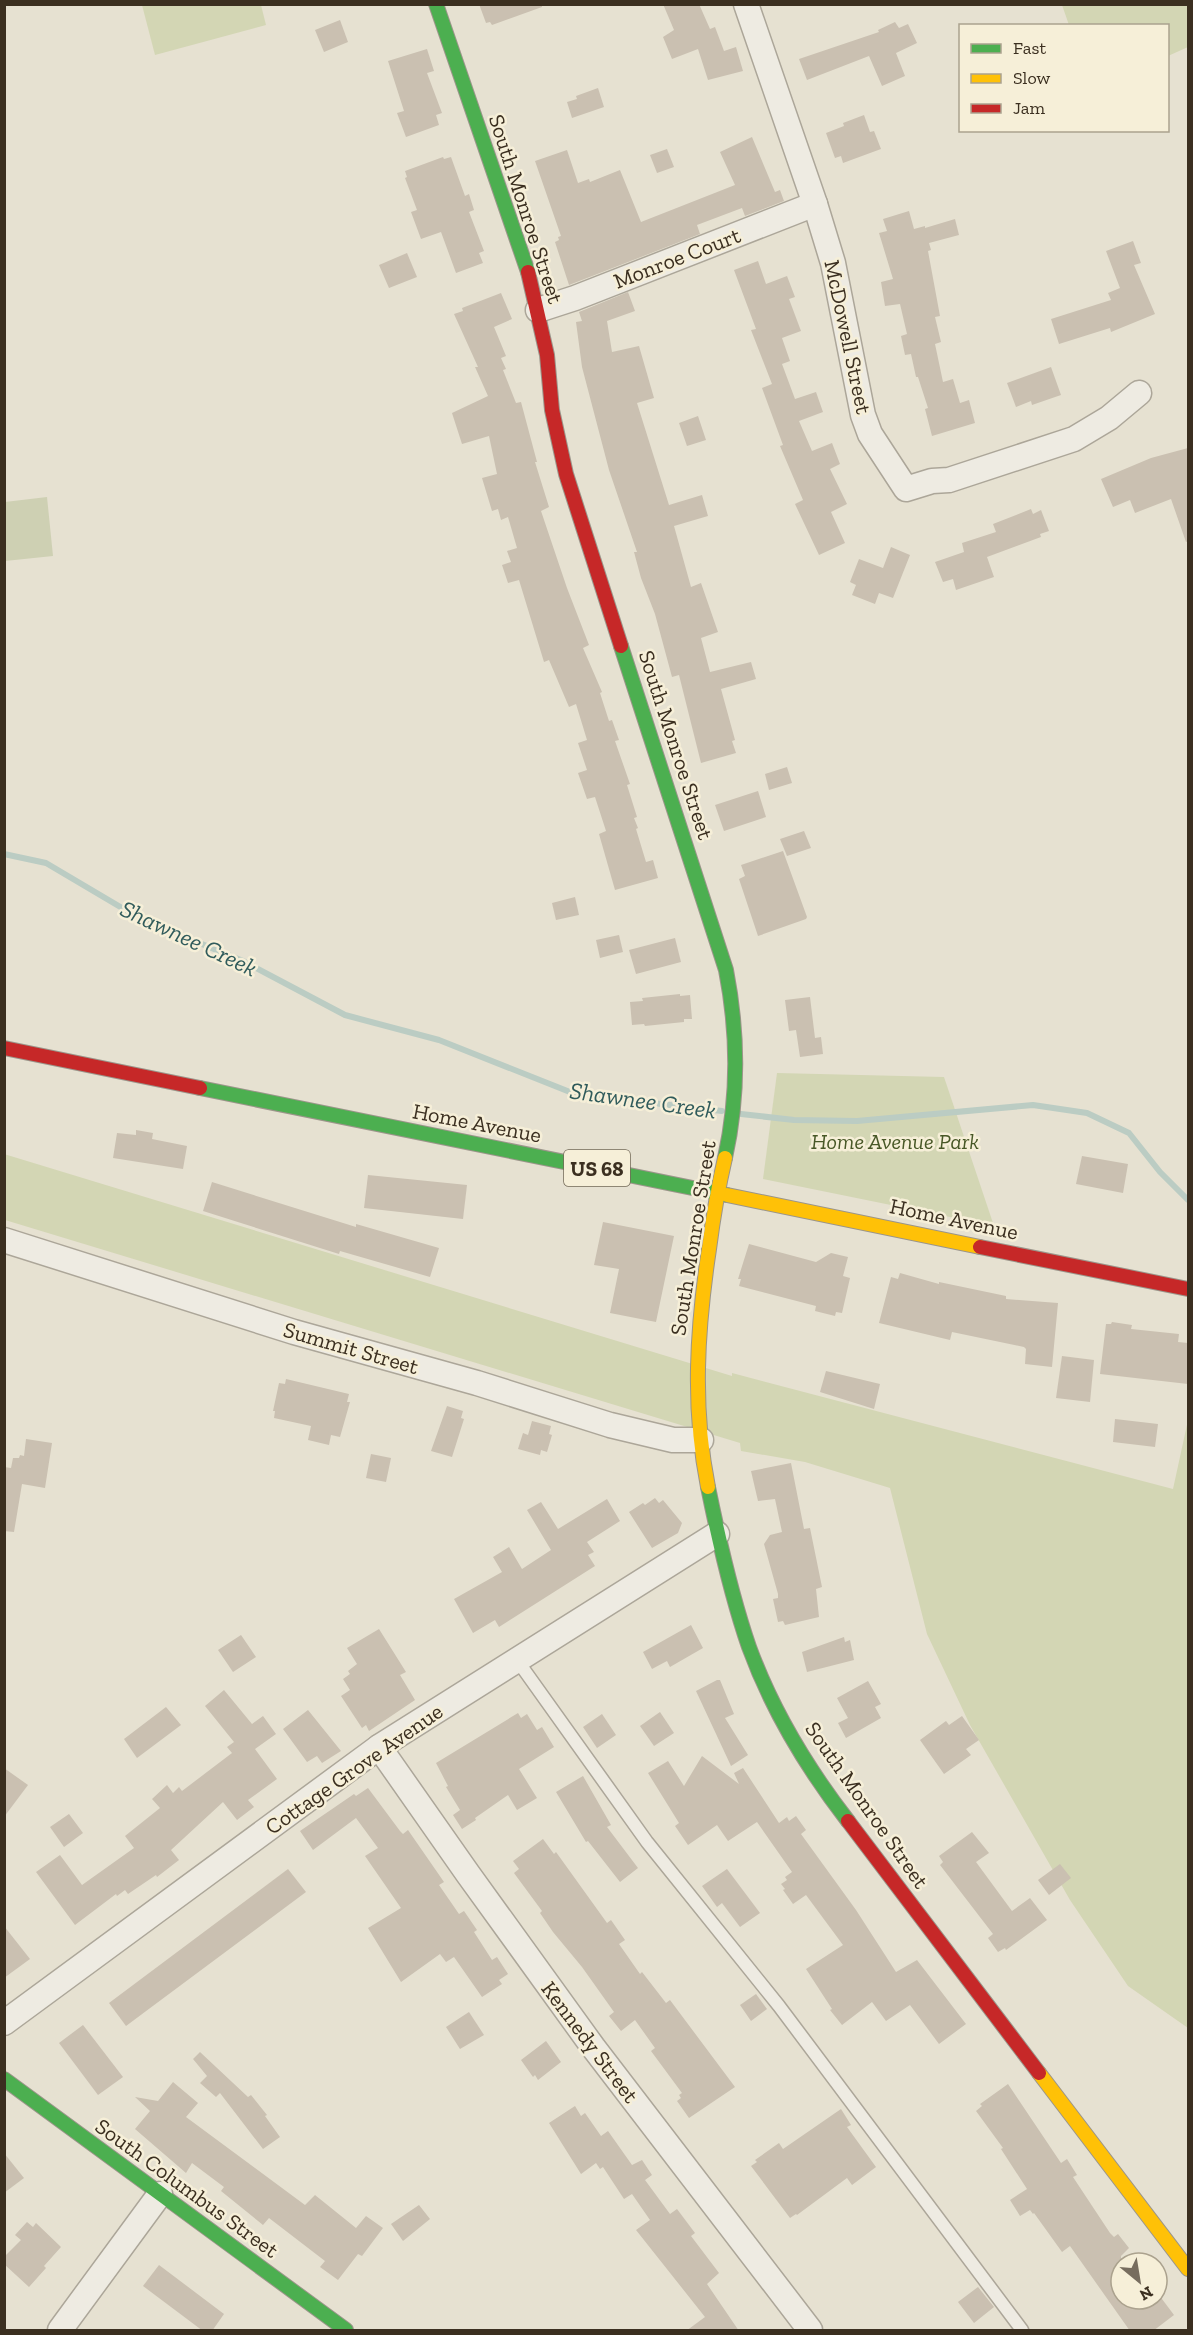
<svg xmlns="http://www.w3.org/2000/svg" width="1193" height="2335" font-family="'Zilla Slab',serif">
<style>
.green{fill:#d3d6b4}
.cemetery{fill:#ced0b3}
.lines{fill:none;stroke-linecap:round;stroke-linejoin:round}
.stream{stroke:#bbccc3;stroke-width:6}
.building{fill:#cac0b1}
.lane-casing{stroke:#aca699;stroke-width:15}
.street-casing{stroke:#aca699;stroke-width:27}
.fast-casing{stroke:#9b958a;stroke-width:16}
.slow-casing{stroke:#9b958a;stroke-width:16}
.jam-casing{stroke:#9b958a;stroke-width:16}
.lane{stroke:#eeebe2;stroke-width:12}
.street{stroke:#eeebe2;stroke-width:24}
.fast{stroke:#4caf50;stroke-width:14}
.slow{stroke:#ffc107;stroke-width:14}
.jam{stroke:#c62828;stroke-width:14}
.labels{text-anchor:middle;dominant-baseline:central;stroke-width:5;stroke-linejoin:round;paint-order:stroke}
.shield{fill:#f6efd8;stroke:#736957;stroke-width:1.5}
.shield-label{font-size:21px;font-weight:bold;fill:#3b2f20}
.street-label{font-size:22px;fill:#3b2f20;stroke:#f6efd8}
.park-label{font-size:22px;font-style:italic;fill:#485827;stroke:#f6efd8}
.water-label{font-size:24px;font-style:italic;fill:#305b5b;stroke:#f6efd8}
</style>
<rect width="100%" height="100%" fill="#e6e1d1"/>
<g class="green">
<path d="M142,5H261L266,25L155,55Z"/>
<path d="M1062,5H1188V47L1168,56V26L1069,25Z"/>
<path d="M777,1073L944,1077L994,1226L763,1179Z"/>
<path d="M4,1154L732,1376V1373L1173,1489L1188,1420V2028L1128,1986L1070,1900L970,1725L927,1634L890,1488L805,1462L741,1451L740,1443L5,1220Z"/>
</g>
<path class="cemetery" d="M47,497L53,556L5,561V502Z"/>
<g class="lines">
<g class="stream">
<path d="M4,854L46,863L139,918L243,961L345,1015L439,1040L575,1094L722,1111"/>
<path d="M741,1114L794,1120L857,1121L1033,1105L1087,1113L1129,1133L1160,1172L1188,1200"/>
</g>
</g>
<g class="building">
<path d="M479,4H542V7L492,25L490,22L486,23Z"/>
<path d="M663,4H699L710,29L715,27L724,51L736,47L743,71L708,80L698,49L672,59L663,37L674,30Z"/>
<path d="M340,20L348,42L324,52L315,30Z"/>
<path d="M895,22L899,28L908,24L917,43L896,53L905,76L882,86L869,56L807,80L799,59L879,32L878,30Z"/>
<path d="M427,49L434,71L427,73L442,113L436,115L439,125L406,137L397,113L404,111L388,61Z"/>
<path d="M598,88L604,107L572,118L567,102L577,99L576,96Z"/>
<path d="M864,115L870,132L874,131L881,149L843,163L841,156L835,158L826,133L844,126L843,123Z"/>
<path d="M752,137L775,192L780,190L784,201L745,216L742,208L697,225L700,234L569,285L555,242L559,240L558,237L561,236L535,161L567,150L578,183L589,179L590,182L620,170L641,222L735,185L720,152Z"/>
<path d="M667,149L674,167L657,173L650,155Z"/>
<path d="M443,157L444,159L451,157L465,196L469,194L474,210L469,212L484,251L479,253L483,263L456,273L441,232L421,239L411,212L417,210L405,178L407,177L405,171Z"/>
<path d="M909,211L914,229L925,226V228L955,219L959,235L929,243L931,250L928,251L940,316L935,317L941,342L935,344L943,382L953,379L960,403L969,400L975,423L932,436L925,409L928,408L918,377H916L911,354L905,355L901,336L907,334L900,304L885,306L881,282L893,279L879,233L887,231L883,219Z"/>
<path d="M1133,241L1141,263L1134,265L1155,314L1111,332L1110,328L1059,344L1051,319L1111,300L1108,293L1120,288L1106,251Z"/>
<path d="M407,253L417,277L389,288L379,265Z"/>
<path d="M758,261L766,284L787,276L795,297L789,299L801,331L782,338L790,361L782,364L795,399L816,392L823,412L799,421L812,451L832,443L840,464L830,469L847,504L831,512L845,543L819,555L795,504L803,500L780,446L783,445L762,388L772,384L751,330L756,329L734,270Z"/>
<path d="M628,292L635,311L607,321L612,352L639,346L654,398L637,403L669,505L702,495L708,516L674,526L691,587L701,583L718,632L701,638L710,672L751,662L756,679L721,689L735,740L732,741L736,753L701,763L679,675L672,677L655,614L641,578L634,552H637L609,470L582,367L576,322L582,321L579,312Z"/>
<path d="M501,293L512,319L494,327L506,356L501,358L506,369L503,370L516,403L521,402L537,462H535L549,507L541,511L567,588L589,645L583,648L602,692L600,693L609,721L612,720L619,740L615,741L630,784L627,785L637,817L634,818L638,828L636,829L646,862L653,860L658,878L615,890L599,834L606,831L595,797L587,799L578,773L587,770L578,743L587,740L576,704L569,707L549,660L544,662L519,580L508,583L502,565L511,562L507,551L517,548L508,517L501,520L498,509L492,511L482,478L497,474L489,436L462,444L452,413L488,396L475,367H478L454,314L463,311L462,308Z"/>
<path d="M1051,367L1061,395L1032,405L1031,401L1016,407L1007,383Z"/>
<path d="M698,416L706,440L687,446L679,423Z"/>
<path d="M1188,448V541L1186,542L1171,499L1135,513L1130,500L1113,507L1101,479L1151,458Z"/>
<path d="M1031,509L1033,514L1041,510L1049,531L1040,534L1041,537L987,557L994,577L956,590L953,579L943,582L935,562L964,552L962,543L996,532L993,524Z"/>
<path d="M891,547L910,555L893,598L879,593L875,604L852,595L856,585L850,582L859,559L883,568Z"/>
<path d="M787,767L792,783L769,790L765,774Z"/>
<path d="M758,791L766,817L724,831L715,805Z"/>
<path d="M804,831L811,848L787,856L780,839Z"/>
<path d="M783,851L807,917L806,919L758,936L739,879L745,876L741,865Z"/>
<path d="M575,897L579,915L556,920L552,903Z"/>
<path d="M619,935L623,952L600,958L596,940Z"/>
<path d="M675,938L681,962L636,974L629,950Z"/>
<path d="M680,994V996L690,995L692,1019H684V1022L645,1026L644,1024L632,1025L630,1002L643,1001L642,998Z"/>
<path d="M810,997L815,1038L821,1037L823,1054L800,1057L796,1030L789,1031L785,1000Z"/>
<path d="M136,1130L153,1133L152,1139L187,1146L183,1169L113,1158L117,1133L136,1135Z"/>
<path d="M1082,1156L1128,1164L1123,1193L1076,1184Z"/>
<path d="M368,1175L467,1185L463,1219L364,1208Z"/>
<path d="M212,1182L356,1227V1224L439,1248L430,1277L340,1251L339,1254L203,1211Z"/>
<path d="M603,1222L674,1236L656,1322L610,1313L619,1269L594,1265Z"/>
<path d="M749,1244L816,1262L831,1253L848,1257L843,1276L850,1278L842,1313L836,1312L835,1316L815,1311L816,1306L739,1286L741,1279H738Z"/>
<path d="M900,1273L939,1284V1282L1006,1296V1299L1058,1303L1052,1367L1025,1364L1026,1349L1024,1347L952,1332L950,1340L879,1323L891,1277L898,1279Z"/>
<path d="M1112,1322L1132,1325L1131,1329L1179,1334L1178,1342L1188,1343V1384L1100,1374L1106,1324H1111Z"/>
<path d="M1062,1356L1094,1360L1090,1402L1056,1398Z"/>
<path d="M826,1371L880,1384L874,1409L820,1392Z"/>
<path d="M286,1379L349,1394L347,1402H350L340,1437L331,1435L329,1445L308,1440L311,1426L274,1418L275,1411H273L279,1383L285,1384Z"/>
<path d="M447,1406L463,1411L461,1418L464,1419L452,1457L431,1451Z"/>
<path d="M1115,1419L1158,1424L1155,1447L1113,1442Z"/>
<path d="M532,1421L551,1426L549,1434L552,1435L547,1452L541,1450L540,1455L518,1449L523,1433L528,1435Z"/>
<path d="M26,1439L52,1443L45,1488L22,1484L14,1532L4,1531V1467L11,1468L13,1458H19L20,1455L24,1456Z"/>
<path d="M371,1454L391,1458L386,1482L366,1478Z"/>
<path d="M791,1463L804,1529L810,1528L822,1587L816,1589L819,1617L785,1625L783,1621L778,1622L773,1599L778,1598V1594L764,1544L770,1535L782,1532L775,1499L758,1501L751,1471Z"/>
<path d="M655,1498L659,1503L663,1500L682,1523L678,1533L652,1548L629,1512L643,1503L645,1505Z"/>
<path d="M607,1499L620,1521L587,1542L594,1552L588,1555L595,1566L499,1627L495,1620L473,1633L454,1599L502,1572L493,1557L509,1547L522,1569L551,1550L527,1510L541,1502L558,1529Z"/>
<path d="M691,1625L703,1648L670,1667L667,1661L652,1669L643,1652Z"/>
<path d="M379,1629L406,1672L400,1675L415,1700L369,1731L366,1725L362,1728L341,1696L350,1690L343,1679L350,1674L348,1671L357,1664L347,1648Z"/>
<path d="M241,1635L256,1657L233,1672L218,1650Z"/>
<path d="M844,1637L845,1642L850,1640L854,1660L807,1672L802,1652Z"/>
<path d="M717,1680H720L734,1714L725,1718L748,1755L731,1766L696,1691Z"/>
<path d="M868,1681L881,1704L875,1707L881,1718L846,1738L838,1723L848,1718L837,1698Z"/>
<path d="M224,1690L252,1724L263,1716L276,1734L255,1749L277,1779L248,1800L254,1807L237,1820L223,1802L171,1850L179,1860L157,1877L156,1875L128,1894L125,1890L117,1896L116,1894L75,1925L36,1872L60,1855L82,1885L134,1848L125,1836L160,1808L152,1799L167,1785L173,1793L179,1787L182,1791L232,1753L227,1747L234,1742L205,1706Z"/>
<path d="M166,1707L181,1725L137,1758L124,1739Z"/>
<path d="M308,1710L341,1751L322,1763L317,1756L307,1762L283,1729Z"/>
<path d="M660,1712L674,1733L654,1746L640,1726Z"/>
<path d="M518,1713L521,1718L527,1714L537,1730L542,1727L554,1747L519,1769L537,1798L517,1810L508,1795L475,1818L476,1820L462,1829L453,1815L460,1810L446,1787L448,1786L436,1763Z"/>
<path d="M602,1714L616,1735L597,1748L583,1727Z"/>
<path d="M962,1716L979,1740L966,1749L971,1755L944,1774L920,1740L946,1721L949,1725Z"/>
<path d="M702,1756L739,1784L734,1773L743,1768L779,1823L787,1817L789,1821L796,1816L806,1830L801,1834L856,1910L896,1972L917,1960L966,2024L939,2044L910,2005L886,2021L872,2002L842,2025L830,2010L832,2009L806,1969L843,1945L806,1895L793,1904L783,1890L785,1889L781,1884L787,1880L785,1877L792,1872L757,1822L728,1841L717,1825L688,1845L675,1826L679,1823L648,1773L668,1761L684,1786Z"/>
<path d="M4,1768L28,1785L4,1817Z"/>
<path d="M583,1776L611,1825L607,1827L638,1868L620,1882L588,1841L586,1842L556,1792Z"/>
<path d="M368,1788L400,1831L403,1834L408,1830L444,1882L439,1885L459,1914L464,1911L477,1930L474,1932L492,1960L497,1957L508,1974L499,1980L502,1984L482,1997L454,1957L446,1962L440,1954L401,1982L368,1928L401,1908L365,1856L378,1848L356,1818L313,1850L300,1831L354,1794L356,1796Z"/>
<path d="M69,1814L83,1833L64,1847L50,1827Z"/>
<path d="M972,1832L989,1853L976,1862L1012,1911L1030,1898L1047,1920L1006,1950L1005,1948L998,1952L988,1938L993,1934L940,1865L943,1862L939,1856Z"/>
<path d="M543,1839L554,1854L556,1852L607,1923L611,1920L625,1940L619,1944L640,1974L642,1972L666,2003L670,2000L735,2087L689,2118L677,2101L681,2098L679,2095L682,2093L651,2051L655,2048L635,2020L621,2031L609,2016L614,2012L582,1967L553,1932L540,1913L542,1911L514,1873L519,1869L513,1861Z"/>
<path d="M1060,1864L1071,1878L1049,1895L1038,1880Z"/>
<path d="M288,1869L306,1892L126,2026L109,2003Z"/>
<path d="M727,1869L760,1913L740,1927L722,1903L717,1907L702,1886Z"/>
<path d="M4,1926L30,1959L4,1978Z"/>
<path d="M756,1994L767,2009L751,2021L740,2005Z"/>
<path d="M469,2012L484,2035L460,2049L446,2027Z"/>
<path d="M83,2025L123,2077L98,2095L59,2043Z"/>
<path d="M546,2041L561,2062L538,2080L535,2075L533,2077L521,2060Z"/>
<path d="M200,2052L248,2097L251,2095L267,2115L265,2116L280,2137L263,2149L220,2093L216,2097L200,2083L207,2076L193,2059Z"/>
<path d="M173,2082L198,2103L186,2117L305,2205L315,2195L356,2228L366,2216L383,2228L362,2256L358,2254L338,2280L320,2267L325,2261L269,2218L263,2225L221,2191L224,2187L192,2163L186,2173L135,2129L150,2111L135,2097L158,2101Z"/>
<path d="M1008,2084L1061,2163L1067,2159L1077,2175L1073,2177L1110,2233L1114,2237L1118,2234L1129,2248L1121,2256V2299H1162L1174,2315L1153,2331H1130L1070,2246L1062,2252L1034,2213L1033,2214L1030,2210L1020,2216L1010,2200L1027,2189L1001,2149L1003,2148L976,2111L982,2106L980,2104Z"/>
<path d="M575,2106L581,2116L585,2113L601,2136L608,2131L632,2165L642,2160L652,2175L645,2180L670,2214L677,2209L695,2233L691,2236L719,2273L707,2284L739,2331H686L705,2317L636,2230L650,2220L632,2194L624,2199L603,2167L600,2169L596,2163L581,2174L549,2123Z"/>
<path d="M841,2109L851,2125L847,2127L876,2167L852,2185L847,2178L797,2215L796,2214L790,2218L751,2166L757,2162L755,2160L779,2143L783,2149Z"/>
<path d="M4,2153L24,2178L4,2193Z"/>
<path d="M419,2205L430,2219L403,2241L391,2224Z"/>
<path d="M27,2222L33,2227L36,2223L61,2247L44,2266L46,2268L29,2287L4,2264V2257L21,2240L15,2235Z"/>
<path d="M159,2265L224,2314L212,2331H203L143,2286Z"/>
<path d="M978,2287L994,2307L974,2323L958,2302Z"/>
</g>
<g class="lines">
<g class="lane-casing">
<path id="lane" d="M517,1660L647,1842L779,2006L1022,2330"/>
</g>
<g class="street-casing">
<g id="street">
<path d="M746,4L815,204L833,263L863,415L870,434L906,489L932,481L949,480L1074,439L1109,418L1139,393"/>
<path d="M538,310L575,298L815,204"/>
<path d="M4,1240L294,1332L477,1383L610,1425L673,1440H701"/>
<path d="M379,1747L468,1874L593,2047L810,2330"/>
<path d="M4,2023L379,1747L717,1534"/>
<path d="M60,2330L160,2194"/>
</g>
</g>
<g class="fast-casing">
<g id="fast">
<path d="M436,4L528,272"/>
<path d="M621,646L726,970C738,1032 739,1095 725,1158"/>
<path d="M200,1088L727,1195"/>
<path d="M708,1487C719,1541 731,1595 749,1647C772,1710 807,1768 848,1821"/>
<path d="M4,2079L346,2330"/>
</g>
</g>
<g class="slow-casing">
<g id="slow">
<path d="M727,1195L980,1247"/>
<path d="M708,1487C692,1407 697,1329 709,1249C713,1218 718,1188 725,1158"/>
<path d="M1039,2073L1188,2269"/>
</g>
</g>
<g class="jam-casing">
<g id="jam">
<path d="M528,272L547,355L552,410L566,474L621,646"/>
<path d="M4,1048L200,1088"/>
<path d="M980,1247L1188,1289"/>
<path d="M848,1821L1039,2073"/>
</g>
</g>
<use href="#lane" class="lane"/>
<use href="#street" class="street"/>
<use href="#fast" class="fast"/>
<use href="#slow" class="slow"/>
<use href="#jam" class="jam"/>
</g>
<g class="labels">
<rect class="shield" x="564" y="1150" width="66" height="36" rx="4.5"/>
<g class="shield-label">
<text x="597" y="1168">US 68</text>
</g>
<g class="street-label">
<text transform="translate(526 209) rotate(72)">South Monroe Street</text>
<text transform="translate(677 258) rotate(-21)">Monroe Court</text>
<text transform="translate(848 337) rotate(78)">McDowell Street</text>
<text transform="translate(676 745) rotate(72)">South Monroe Street</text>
<text transform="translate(477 1123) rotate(11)">Home Avenue</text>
<text transform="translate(954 1219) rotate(12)">Home Avenue</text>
<text transform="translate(693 1238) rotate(-81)">South Monroe Street</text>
<text transform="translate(351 1348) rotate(16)">Summit Street</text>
<text transform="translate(354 1769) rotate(-35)">Cottage Grove Avenue</text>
<text transform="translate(867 1805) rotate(55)">South Monroe Street</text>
<text transform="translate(590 2042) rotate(53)">Kennedy Street</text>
<text transform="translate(187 2188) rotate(36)">South Columbus Street</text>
</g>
<g class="park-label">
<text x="895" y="1141">Home Avenue Park</text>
</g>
<g class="water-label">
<text transform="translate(189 938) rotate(25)">Shawnee Creek</text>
<text transform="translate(643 1100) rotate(8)">Shawnee Creek</text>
</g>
</g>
<rect width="1193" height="2335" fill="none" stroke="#3b2f20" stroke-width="12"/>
<rect x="959" y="24" width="210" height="108" fill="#f6efd8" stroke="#aba28e" stroke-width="1.5"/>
<rect x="971" y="44" width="30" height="9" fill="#4caf50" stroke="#aba28e" stroke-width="1.5"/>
<text x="1013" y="54" font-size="18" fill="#3b2f20">Fast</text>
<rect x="971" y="74" width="30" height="9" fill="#ffc107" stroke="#aba28e" stroke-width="1.5"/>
<text x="1013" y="84" font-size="18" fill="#3b2f20">Slow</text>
<rect x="971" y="104" width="30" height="9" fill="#c62828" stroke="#aba28e" stroke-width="1.5"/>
<text x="1013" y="114" font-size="18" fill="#3b2f20">Jam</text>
<g transform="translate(1139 2281) rotate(150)"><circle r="28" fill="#f6efd8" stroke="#aba28e" stroke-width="1.5"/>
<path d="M0-4.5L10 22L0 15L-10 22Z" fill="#776d5e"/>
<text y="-9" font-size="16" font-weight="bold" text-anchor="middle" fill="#3b2f20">N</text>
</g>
</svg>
